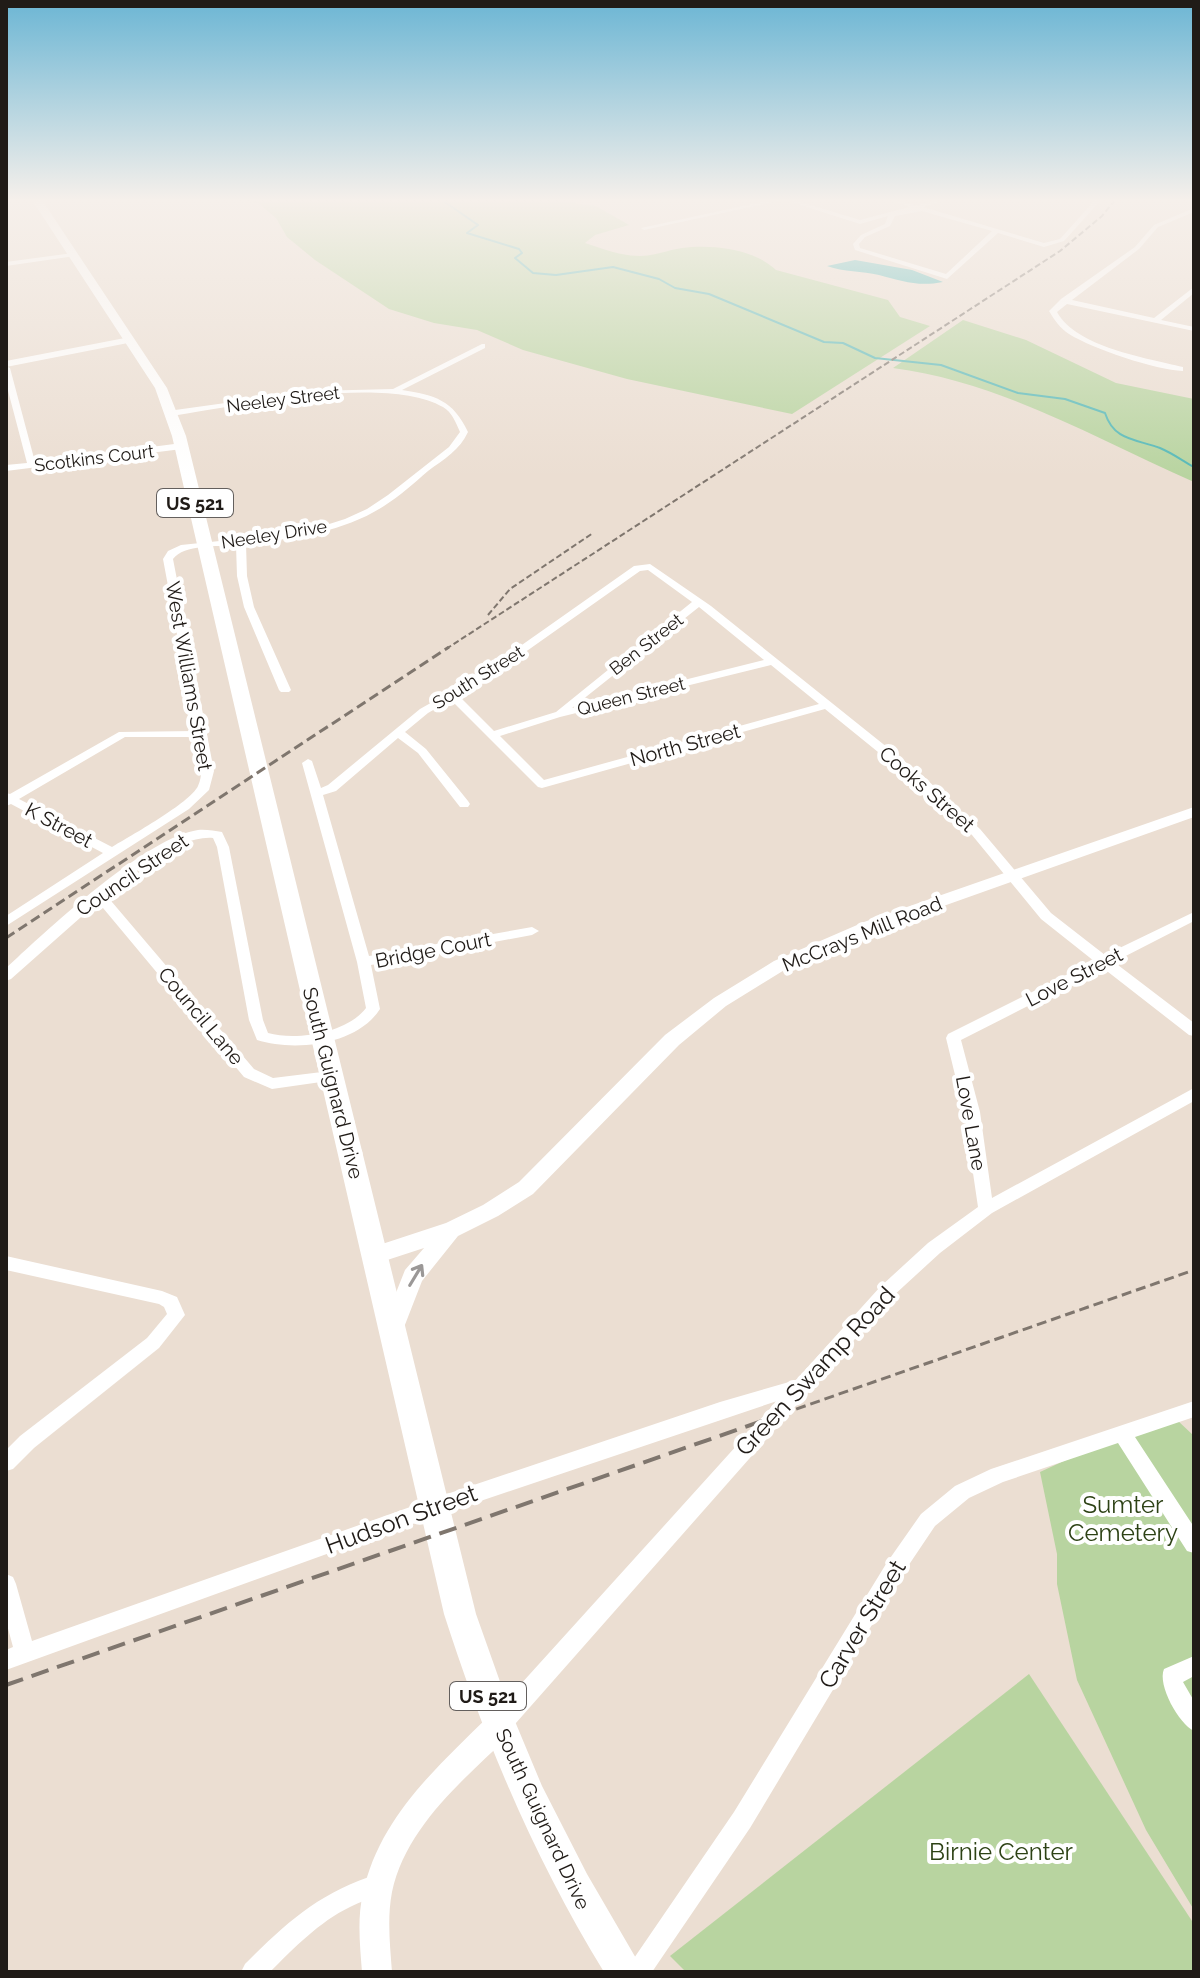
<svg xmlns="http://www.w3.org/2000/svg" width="1200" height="1978" font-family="Raleway,sans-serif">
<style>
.green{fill:#b8d4a0}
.water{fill:#53b8b7}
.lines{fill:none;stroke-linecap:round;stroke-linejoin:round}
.stream{stroke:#53b8b7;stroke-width:2}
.minor{fill:#fff;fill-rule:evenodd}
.tertiary{fill:#fff;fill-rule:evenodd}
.trunk{fill:#fff;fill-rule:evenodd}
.rail-far2{stroke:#7f766e;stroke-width:2;stroke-dasharray:6 3;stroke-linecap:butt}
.rail-far1{stroke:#7f766e;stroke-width:3;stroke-dasharray:10 5;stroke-linecap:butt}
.rail{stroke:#7f766e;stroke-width:4;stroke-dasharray:18 9;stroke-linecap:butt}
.oneway{stroke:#9b9897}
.labels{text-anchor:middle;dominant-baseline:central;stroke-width:8;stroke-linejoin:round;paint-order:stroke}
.far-street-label{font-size:18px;fill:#201b17;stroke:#fff}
.shield{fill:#fff;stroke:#635f5d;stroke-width:2}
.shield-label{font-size:18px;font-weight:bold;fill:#201b17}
.street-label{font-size:20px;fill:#201b17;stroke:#fff}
.near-street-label{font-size:24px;fill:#201b17;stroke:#fff}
.near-park-label{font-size:24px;fill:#2d4215;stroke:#fff}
</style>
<rect width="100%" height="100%" fill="#ebded2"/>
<g class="green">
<path d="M239,200H551L596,206L629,225L595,235L585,243C603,249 621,256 640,256C654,256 668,250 682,248C713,244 754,249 776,270L888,300L900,317L930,326L792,414L627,379L523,350L477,330L434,323L389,309L315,260L287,237L276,218L258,203Z"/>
<path d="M963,320L1026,340L1116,383L1194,399V482C1096,439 1001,382 893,368Z"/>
<path d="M1177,1420L1194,1436V1910L1146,1830L1077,1680L1057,1584V1554L1040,1472L1079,1454Z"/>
<path d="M1029,1674L1194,1924V1972H686L670,1956Z"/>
</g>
<path class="water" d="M855,260L912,270L943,282C918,287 902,281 879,275C862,271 844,272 827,266Z"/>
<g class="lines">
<path class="stream" d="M442,200L478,225L467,233L519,249L522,253L515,258L533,273L556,275L613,267L659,279L675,288L709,294L824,342L843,343L875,358L941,365L1018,393L1065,399L1105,413C1114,441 1136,439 1160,448C1172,453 1183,461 1194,467"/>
<g class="minor">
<path d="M771,200H782L644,230L641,228Z"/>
<path d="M785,200H794L860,220L909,207L891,200L916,205L944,200L923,207L1044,243L1060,239L1095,200H1101L1064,241L1044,247L998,233L947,279L855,250L853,244L861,235L885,224L888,216L860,224ZM922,211L992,231L946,274L860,248L859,244L865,237L890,226L895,216Z"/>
<path d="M1194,208V212L1158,227L1139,249L1072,300L1154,318L1194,287V293L1161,320L1194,327V331L1067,304L1057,312C1076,347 1146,358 1183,367V371C1156,370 1093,349 1069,334C1060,328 1055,321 1049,311L1061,299L1135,247L1154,225Z"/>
<path d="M73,253L75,256L6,266V262Z"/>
<path d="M482,344H485V348L402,390C435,395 453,400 468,432C460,450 444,459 428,471C414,483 400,496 384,506C344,532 292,539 246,544L247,576L254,607L291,690L289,692H281L279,690L244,607L237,576L236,545C218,547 184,544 173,559L214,771L209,790L189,809L6,926V916L103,853L11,804L6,806V793L10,794L119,732L195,731L163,559L168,551L181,545L278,535L323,526L345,519L367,509L388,495L449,447L460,432C456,423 452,412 443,407C386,374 236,406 171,416L167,413L168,411L313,391L393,389ZM125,737H196C199,753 205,771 198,786C190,803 130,836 112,847L19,799Z"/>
<path d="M6,366L10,368L35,462L182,443L186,446L182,449L6,471V465L27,463L6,383Z"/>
<path d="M650,564L711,606L923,776L980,829L1051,913L1105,955L1194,912V921L1114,962L1194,1023V1036L1189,1035L1103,968L961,1040L980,1112L992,1198L1194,1088V1101L992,1213L940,1253L892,1297L508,1732L500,1735L492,1732L489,1724L492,1716L777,1401L371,1538L6,1670V1650L13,1647L6,1621V1574L13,1577L16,1584L32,1641L444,1495L720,1402L796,1380L880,1287L928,1243L978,1207L964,1112L946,1038L948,1034L1094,961L1041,919L972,835L915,782L825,709L542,788L538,787L451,700L428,713L405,732L426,749L468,801L470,804L468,807H460L418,753L398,738L336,791L323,795L369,956L532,927L539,931L532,935L371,965L380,1009C357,1045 295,1052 257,1040L249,1020L217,847L213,838C178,835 132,874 106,895L254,1069L273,1078L330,1071L335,1072L337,1076L335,1080L272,1089L244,1077L98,902L11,979L6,981V968L18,957C56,922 148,837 198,830C205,829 215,831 222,832L229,847L263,1020L268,1033C297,1041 347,1033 366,1008L357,962L302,763L308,759L312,761L321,788L328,785L420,709L475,678L634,566ZM648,570L692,602L556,712L494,731L459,696L483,682L640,571ZM699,607L764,660L572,708ZM771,665L819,704L544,780L500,736L560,717Z"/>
<path d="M6,1256L162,1291L177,1297L185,1315L159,1348L34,1448L13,1469L6,1471V1450L20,1436L147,1338L167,1314L164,1307L159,1304L6,1270Z"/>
<path d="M1194,1401V1417L1135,1437L1194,1527V1553L1187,1551L1118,1443L1003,1482L969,1498L935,1526L900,1578L750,1828L652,1972H626L630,1964L734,1812L886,1564L921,1514L955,1486L991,1469Z"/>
<path d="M1194,1656V1676L1183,1682L1194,1701V1731C1179,1724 1157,1685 1164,1669Z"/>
<path d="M378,1874L386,1877L389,1885L386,1893C374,1898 361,1901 350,1907C319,1922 294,1948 270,1972H241L245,1964C287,1922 320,1892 378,1874Z"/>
</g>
<g class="tertiary">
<path d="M130,337L133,338V342L6,367V361Z"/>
<path d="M1194,807V817L876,930L786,969L726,1006L679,1045L533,1194L498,1216L458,1236L422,1281L401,1335L393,1337L385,1335L382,1328L405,1270L424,1248L375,1264L367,1261L364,1255L367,1249L446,1223L483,1205L519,1182L665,1035L714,998L774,961L864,922Z"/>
<path d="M499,1712L509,1716L513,1726L509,1736C463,1780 406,1827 392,1892C387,1918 390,1945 392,1972H362C360,1946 357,1919 363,1893C379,1818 437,1767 489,1716Z"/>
</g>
<path class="trunk" d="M32,200H42L167,388L186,436L476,1614L509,1707L542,1786L587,1874L644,1972H604C535,1860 484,1739 444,1614L172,436L155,388Z"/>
<g class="rail-far2">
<path d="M488,615L510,589L593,533"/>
<path d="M446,649L1060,251L1102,216L1115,200"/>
</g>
<g class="rail-far1">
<path d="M6,938L449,647"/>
<path d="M782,1414L1194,1270"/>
</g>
<path class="rail" d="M6,1685L788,1412"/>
</g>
<defs><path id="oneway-shaft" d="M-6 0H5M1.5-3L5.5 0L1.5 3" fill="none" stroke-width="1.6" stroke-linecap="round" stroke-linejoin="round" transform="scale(2)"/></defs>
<use class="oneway" href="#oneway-shaft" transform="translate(416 1275) rotate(-59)"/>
<linearGradient id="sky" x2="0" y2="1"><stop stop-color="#6cb6d4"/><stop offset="0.42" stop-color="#f6f0eb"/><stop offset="1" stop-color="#f6f0eb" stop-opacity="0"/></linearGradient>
<rect width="1200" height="477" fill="url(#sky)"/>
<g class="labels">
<g class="far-street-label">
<text transform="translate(283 399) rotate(-7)">Neeley Street</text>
<text transform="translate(94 458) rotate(-7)">Scotkins Court</text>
<text transform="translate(274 534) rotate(-9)">Neeley Drive</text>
<text transform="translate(646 644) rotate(-38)">Ben Street</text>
<text transform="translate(478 677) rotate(-32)">South Street</text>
<text transform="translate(631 696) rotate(-14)">Queen Street</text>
</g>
<g class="shield">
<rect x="157" y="489" width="76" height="28" rx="6"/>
<rect x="450" y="1682" width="76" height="28" rx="6"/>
</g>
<g class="shield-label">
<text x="195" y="503">US 521</text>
<text x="488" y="1696">US 521</text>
</g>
<g class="street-label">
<text transform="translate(189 676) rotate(80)">West Williams Street</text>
<text transform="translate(685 745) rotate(-15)">North Street</text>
<text transform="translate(927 789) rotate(41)">Cooks Street</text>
<text transform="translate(59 825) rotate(28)">K Street</text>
<text transform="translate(132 875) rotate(-34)">Council Street</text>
<text transform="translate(862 934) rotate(-22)">McCrays Mill Road</text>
<text transform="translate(433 950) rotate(-11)">Bridge Court</text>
<text transform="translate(1074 977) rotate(-27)">Love Street</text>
<text transform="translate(201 1016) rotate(50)">Council Lane</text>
<text transform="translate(333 1083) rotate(76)">South Guignard Drive</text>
<text transform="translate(971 1123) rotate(80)">Love Lane</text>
<text transform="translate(543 1819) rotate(65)">South Guignard Drive</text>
</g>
<g class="near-street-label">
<text transform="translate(815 1371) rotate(-47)">Green Swamp Road</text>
<text transform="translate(401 1519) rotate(-20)">Hudson Street</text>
<text transform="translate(862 1624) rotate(-59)">Carver Street</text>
</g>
<g class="near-park-label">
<text x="1123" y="1504">Sumter<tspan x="1123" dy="28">Cemetery</tspan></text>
<text x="1001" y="1851">Birnie Center</text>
</g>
</g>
<rect width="1200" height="1978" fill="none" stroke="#201b17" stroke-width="16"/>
</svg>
